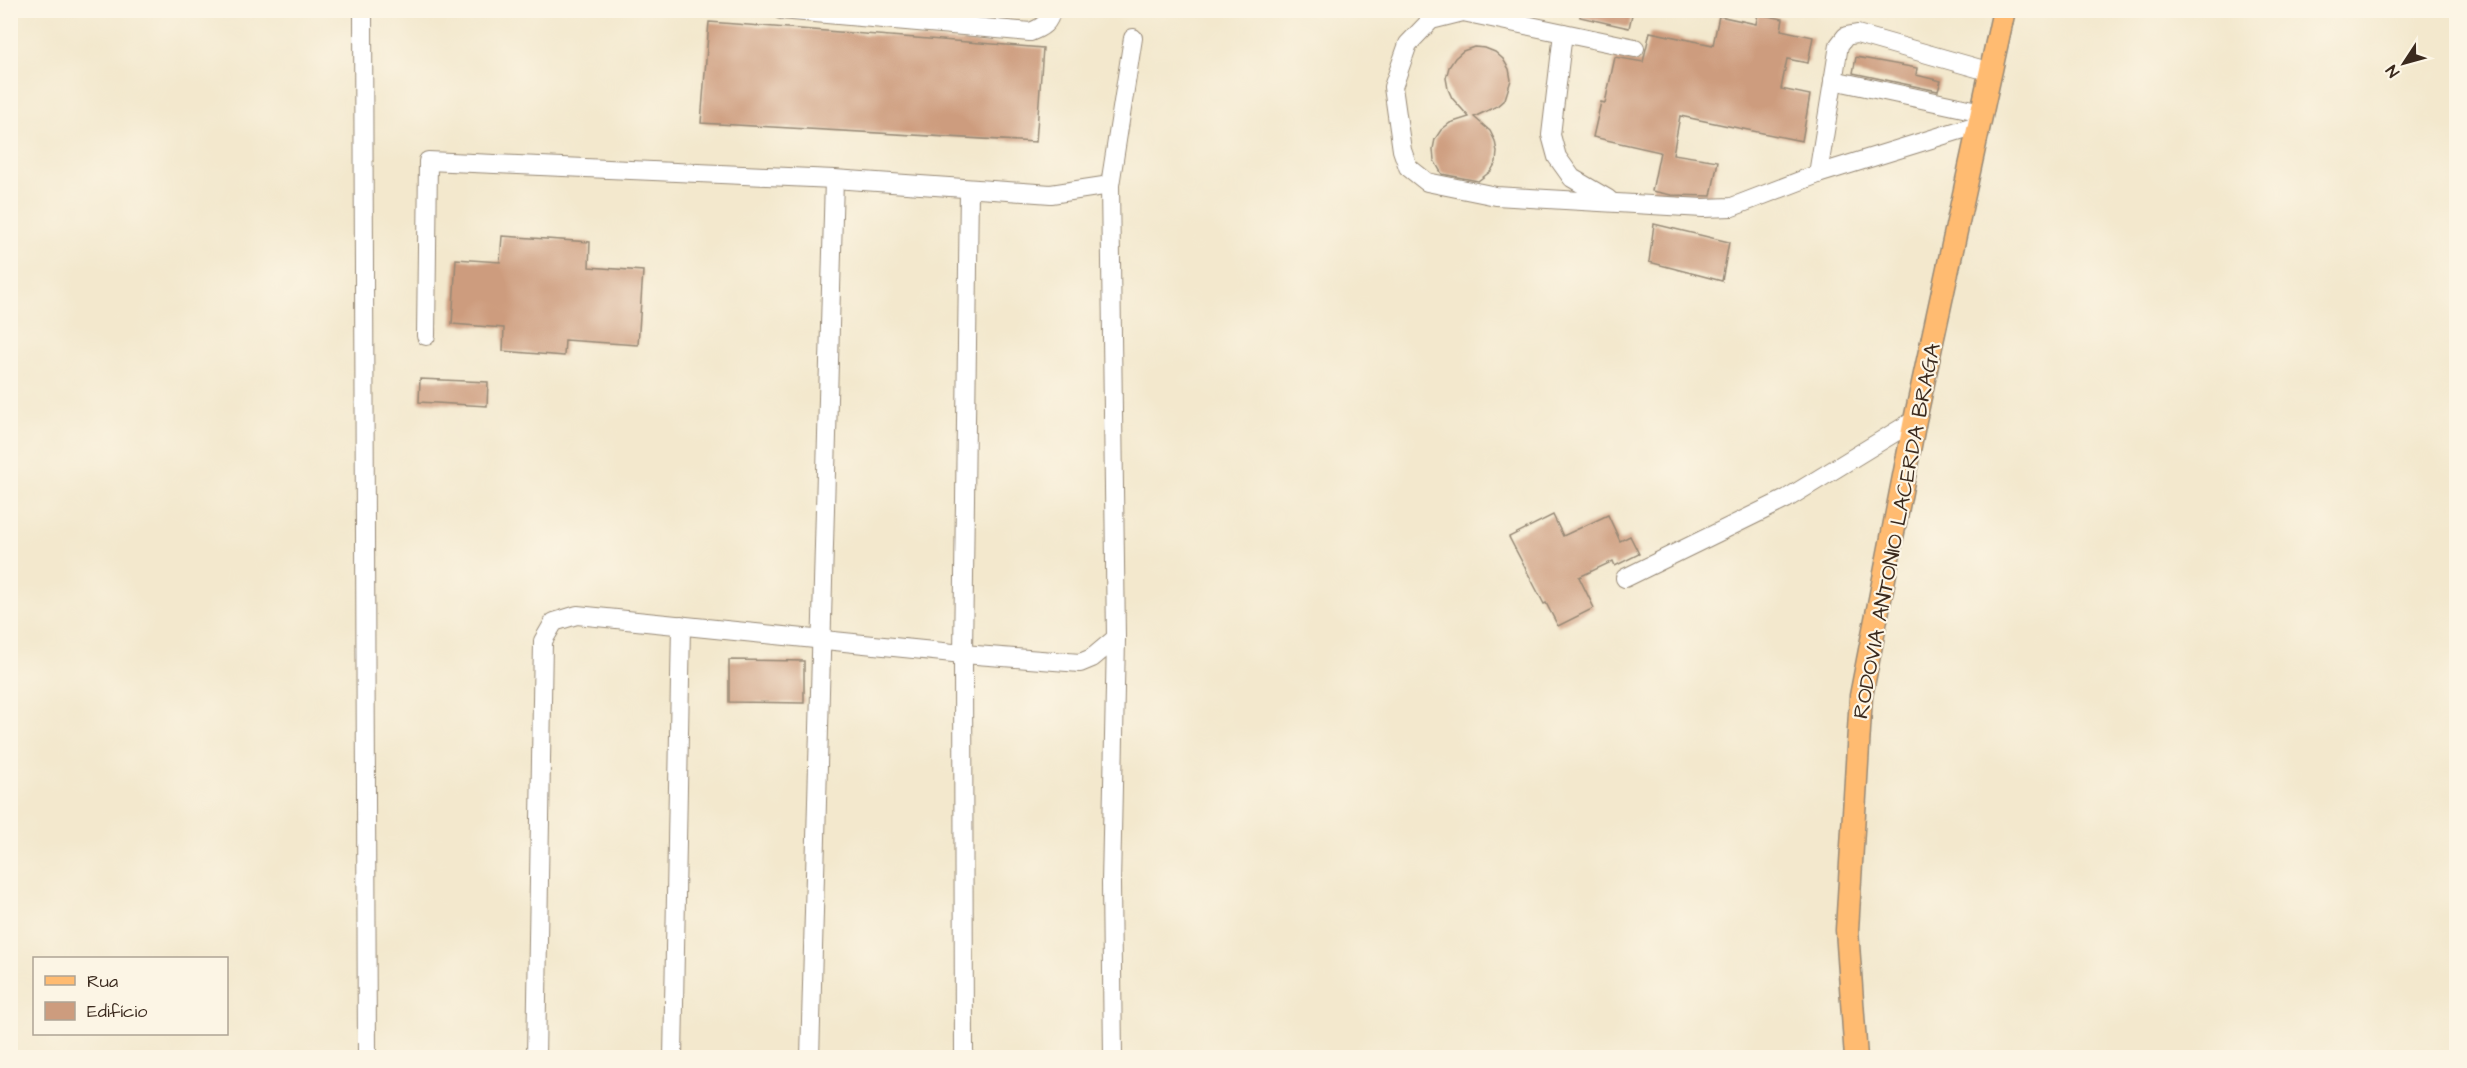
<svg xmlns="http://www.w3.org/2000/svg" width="2467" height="1068" font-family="'Architects Daughter',sans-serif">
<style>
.building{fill:#cd9c7e}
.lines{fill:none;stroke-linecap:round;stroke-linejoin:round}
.minor-casing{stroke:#978976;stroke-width:20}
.major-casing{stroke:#978976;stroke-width:25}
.path{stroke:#978976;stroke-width:3;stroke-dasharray:4.5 4.5;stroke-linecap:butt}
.minor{stroke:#fff;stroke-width:18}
.major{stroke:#ffbb71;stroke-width:22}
.labels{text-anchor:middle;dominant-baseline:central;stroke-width:4.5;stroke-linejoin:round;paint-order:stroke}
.street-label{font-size:22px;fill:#3b2a1e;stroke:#fcf5e5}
</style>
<rect width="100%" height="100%" fill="#fcf5e5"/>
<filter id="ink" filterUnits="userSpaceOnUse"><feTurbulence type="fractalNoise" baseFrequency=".0167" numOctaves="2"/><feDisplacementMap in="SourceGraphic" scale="12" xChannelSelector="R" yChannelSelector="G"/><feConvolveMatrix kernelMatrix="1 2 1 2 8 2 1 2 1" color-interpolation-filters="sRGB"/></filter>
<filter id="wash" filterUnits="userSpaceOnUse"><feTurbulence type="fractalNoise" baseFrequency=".008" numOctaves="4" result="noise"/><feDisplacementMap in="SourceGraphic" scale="24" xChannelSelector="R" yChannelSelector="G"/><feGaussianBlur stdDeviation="1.35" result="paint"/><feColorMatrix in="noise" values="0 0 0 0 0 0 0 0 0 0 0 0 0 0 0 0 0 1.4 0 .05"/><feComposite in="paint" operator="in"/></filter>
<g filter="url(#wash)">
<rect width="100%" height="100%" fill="#f3e8cd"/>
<g id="blocks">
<g class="building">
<path d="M1580,10H1633L1629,28L1580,17Z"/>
<path d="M1758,14L1783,19L1781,30L1813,37L1808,63L1787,59L1781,89L1810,95L1802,141L1680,116L1673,154L1718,161L1711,196L1671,195L1652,191L1660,152L1593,137L1601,102L1605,103L1615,57L1643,62L1650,32L1713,45L1719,16L1756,24Z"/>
<path d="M709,22L1043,48L1036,142L701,123Z"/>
<path d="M1474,47L1485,48L1495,52L1503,59L1509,69L1511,80L1505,99L1497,106L1474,117L1490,131L1495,141L1497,152L1496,162L1491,171L1478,181L1442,174L1434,160L1433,149L1435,139L1441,130L1450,123L1469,117L1452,98L1448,89L1446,78L1449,67L1455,58L1463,51Z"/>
<path d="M1856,57L1917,68L1916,75L1941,81L1938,91L1853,73Z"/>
<path d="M1654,224L1729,242L1722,281L1649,262Z"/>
<path d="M502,236L590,242L589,267L643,271L638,345L565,340L564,356L503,351L504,328L452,324L456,259L500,262Z"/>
<path d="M420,379L488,382L487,406L419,402Z"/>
<path d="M1553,515L1563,536L1608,515L1620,541L1630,536L1639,554L1615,566L1613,561L1579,577L1594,608L1558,626L1546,603L1544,604L1509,537Z"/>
<path d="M729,660L804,661V703L729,702Z"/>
</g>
</g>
</g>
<g filter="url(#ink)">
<use href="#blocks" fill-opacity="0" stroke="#978976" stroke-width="1.5"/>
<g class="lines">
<g class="minor-casing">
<g id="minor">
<path d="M363,10L367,1058"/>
<path d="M781,10L1030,32C1041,28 1050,23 1051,10"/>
<path d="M1563,33L1551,135L1557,157L1572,178L1608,199"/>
<path d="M1635,48L1463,12L1431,20L1408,44L1393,87L1402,150L1408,167L1427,182L1496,196L1703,208L1732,207L1818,174L1980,124"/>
<path d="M1833,80L1982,112"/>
<path d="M1818,174L1839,45L1846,36L1857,34L1991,72"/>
<path d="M426,336L428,161L834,179L1051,194L1110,185"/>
<path d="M1625,578L1786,499L1915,420"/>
<path d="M536,1058L543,641L554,622L577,615L963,654L1080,663L1092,658L1116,638"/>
<path d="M673,1058L681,625"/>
<path d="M810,1058L834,179"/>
<path d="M964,1058L963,654L969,189"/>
<path d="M1113,1058L1111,884L1116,638L1110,185L1133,38"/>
</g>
</g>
<g class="major-casing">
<path id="major" d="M1856,1058L1847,930L1861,696L1915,420L2004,10"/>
</g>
<path class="path" d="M1696,1058L1716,1053L1734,1058"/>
<use href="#minor" class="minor"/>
<use href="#major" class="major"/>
</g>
</g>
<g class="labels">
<g class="street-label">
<text transform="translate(1897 531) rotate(-79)">RODOVIA ANTONIO LACERDA BRAGA</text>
</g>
</g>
<rect width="2467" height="1068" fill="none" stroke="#fcf5e5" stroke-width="36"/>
<rect x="33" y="957" width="195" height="78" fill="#fcf5e5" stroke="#afa495" stroke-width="1.5"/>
<rect x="45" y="976" width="30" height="9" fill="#ffbb71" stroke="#afa495" stroke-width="1.5"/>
<text x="87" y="987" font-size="18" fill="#3b2a1e">Rua</text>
<rect x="45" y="1002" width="30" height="18" fill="#cd9c7e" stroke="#afa495" stroke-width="1.5"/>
<text x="87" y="1017" font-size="18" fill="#3b2a1e">Edifício</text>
<g transform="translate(2404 63) rotate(234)" stroke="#fcf5e5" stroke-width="4.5" paint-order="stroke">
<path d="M0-4.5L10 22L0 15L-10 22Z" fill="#3b2a1e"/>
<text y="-9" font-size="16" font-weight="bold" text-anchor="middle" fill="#3b2a1e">N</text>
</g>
</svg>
